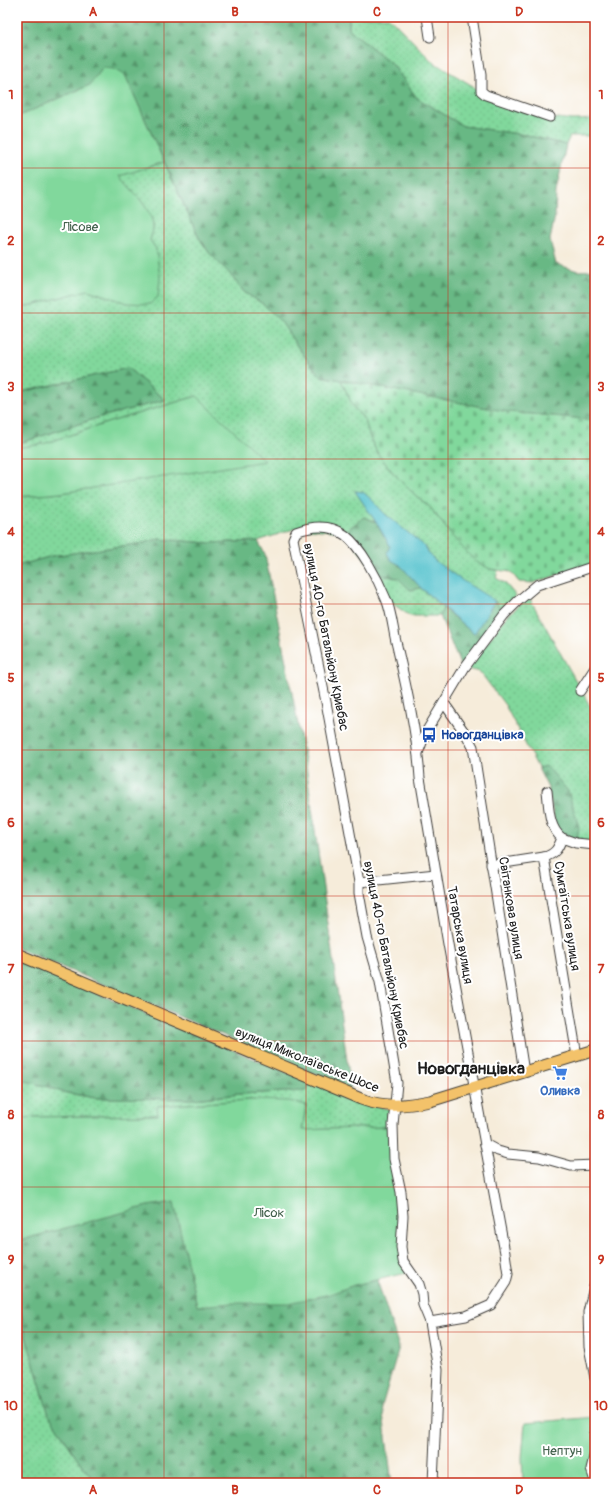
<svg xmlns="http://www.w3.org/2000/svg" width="612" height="1500" font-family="Pangolin,sans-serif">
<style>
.grass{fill:url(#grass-dots);stroke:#4e7a5c}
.forest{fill:url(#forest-firs);stroke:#426a50}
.cemetery{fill:url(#cemetery-stones);stroke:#4e7a5c}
.garden{fill:#81d89c;stroke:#4e7a5c}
.water{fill:#55c2ce;stroke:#386f75}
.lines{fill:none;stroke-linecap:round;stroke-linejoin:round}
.minor-casing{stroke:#3d3b38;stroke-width:11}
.major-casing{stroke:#3d3b38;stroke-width:13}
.minor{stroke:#fff;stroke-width:9}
.major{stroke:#f3c26a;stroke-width:11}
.grid{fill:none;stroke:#c8321e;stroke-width:1;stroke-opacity:0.55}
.labels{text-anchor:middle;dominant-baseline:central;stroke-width:4;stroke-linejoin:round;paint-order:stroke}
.park-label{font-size:13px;fill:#3f5e49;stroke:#fff}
.street-label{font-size:13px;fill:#1c1c1c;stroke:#fff}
.transit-label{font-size:13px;font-weight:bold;fill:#164399;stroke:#fff;text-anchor:start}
.shop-label{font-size:13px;font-weight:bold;fill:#366cbe;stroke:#fff}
.district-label{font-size:17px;font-weight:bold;fill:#1c1c1c;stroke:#fff}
.neatline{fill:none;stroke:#c8321e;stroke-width:1.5}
.grid-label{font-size:13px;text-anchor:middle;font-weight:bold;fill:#c8321e}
</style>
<defs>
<pattern id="grass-dots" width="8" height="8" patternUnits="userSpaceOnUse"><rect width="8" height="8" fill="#81d89c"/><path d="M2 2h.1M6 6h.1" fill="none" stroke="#6fb986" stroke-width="1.8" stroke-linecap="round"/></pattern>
<pattern id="forest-firs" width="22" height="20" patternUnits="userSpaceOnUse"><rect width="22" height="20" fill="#68b884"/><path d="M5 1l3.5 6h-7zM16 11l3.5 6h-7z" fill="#55956b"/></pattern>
<pattern id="cemetery-stones" width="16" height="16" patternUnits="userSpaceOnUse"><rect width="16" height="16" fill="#81d89c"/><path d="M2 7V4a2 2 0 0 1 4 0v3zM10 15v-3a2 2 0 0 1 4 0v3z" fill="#6fb986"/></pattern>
</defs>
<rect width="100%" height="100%" fill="#fff"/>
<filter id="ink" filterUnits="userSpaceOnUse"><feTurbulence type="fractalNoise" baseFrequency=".025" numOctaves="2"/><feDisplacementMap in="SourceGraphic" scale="8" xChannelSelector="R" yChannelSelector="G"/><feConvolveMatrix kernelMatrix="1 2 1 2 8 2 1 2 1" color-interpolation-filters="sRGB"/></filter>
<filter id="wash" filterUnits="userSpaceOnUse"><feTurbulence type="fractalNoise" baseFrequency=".012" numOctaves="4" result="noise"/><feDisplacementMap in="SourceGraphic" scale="16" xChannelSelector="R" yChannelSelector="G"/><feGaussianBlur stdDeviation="0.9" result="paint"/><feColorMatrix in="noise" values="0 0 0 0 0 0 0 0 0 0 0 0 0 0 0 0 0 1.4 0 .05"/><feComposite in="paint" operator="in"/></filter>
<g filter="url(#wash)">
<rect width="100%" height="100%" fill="#f6ecda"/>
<g class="grass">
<path d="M349,17H389L433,62L473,86L485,97L552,120L558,118L573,120L595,119V136H570L566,145L526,135L463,126L417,98L393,65L349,29Z"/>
<path d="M164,162L198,236L210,254L229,273L244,292L263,304L282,323L299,349L320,376L341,380L353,406L365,420L370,438L378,454L395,475L414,494L430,507L452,536L490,569L498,571L496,578L505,583L516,596L503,612L435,561L422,544L385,514L363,492L355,491L376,522L364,517L345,532L297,528L258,541L209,543L159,539L144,543L52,556L17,566V497L61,493L124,482L197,396L110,422L43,444L17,448V444L97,418L165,400L128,368L17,393V309L88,290L127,303L156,249L150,240C151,237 152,233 153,230C155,212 131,190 119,176Z"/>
<path d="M376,574L398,578L410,590L421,588L443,608L440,616H410L390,602Z"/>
<path d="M529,597L595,715V842L577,840L547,767L538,768L505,705L480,672L468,669L506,617Z"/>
<path d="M17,1072L23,1080L48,1087L62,1092L95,1098L193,1099L240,1094L305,1091L312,1083L393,1111L388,1127L302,1130L306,1105L250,1100L158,1106V1115L34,1117L17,1119Z"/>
<path d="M17,1296L27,1340L49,1415L81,1464L96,1483H17Z"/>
</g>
<g class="forest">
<path d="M17,17H349V29L393,65L417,98L463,126L526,135L566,145L556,192L555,216L550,240L556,264L578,271L595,270V420L508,412L320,376L299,349L282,323L263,304L244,292L229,273L210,254L198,236L125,75L103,68L90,85L17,117Z"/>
<path d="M128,368L165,400L97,418L17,444V393Z"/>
<path d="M364,517L376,522L390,546L391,560L400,565L421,588L410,590L398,578L376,574L345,532Z"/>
<path d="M159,539L209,543L258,541L265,554L306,765L351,1089L17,948V566L52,556L144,543Z"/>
<path d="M495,601L503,612L461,667L440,616L443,608L474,634Z"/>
<path d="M547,766L568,791L579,827L577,840L564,836L556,829L548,788L538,768Z"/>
<path d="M17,960L312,1083L306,1091L240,1094L193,1099L95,1098L62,1092L48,1087L22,1080L17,1072Z"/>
<path d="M174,1202L197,1306L330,1294L354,1285L377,1280L399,1347L382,1406L392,1483H96L81,1464L49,1415L27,1340L17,1296V1241L147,1206Z"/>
</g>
<path class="cemetery" d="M341,380L508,412L595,420V563L533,583L519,582L511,572L490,569L475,561L452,536L430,507L414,494L395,475L378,454L370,438L365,420L353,406Z"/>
<g class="garden">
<path d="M103,68L113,69L125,75L164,162L120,176C131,190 155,211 153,230C152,233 151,237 150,240L156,249L160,277L158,297L150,304L127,303L88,290L17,309V117L90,85Z"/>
<path d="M197,396L265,461L61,493L17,497V448L43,444L110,422Z"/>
<path d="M250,1100L289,1101L306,1105L302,1130L388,1127L398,1192L407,1273L354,1285L330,1294L288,1303H232L197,1306L174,1202L147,1206L17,1241V1119L34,1117L158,1115L157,1106Z"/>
<path d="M595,1417V1483H523L522,1457L525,1423Z"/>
</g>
<path class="water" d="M355,491L363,492L372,500L385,514L422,544L435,561L463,581L495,601L474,634L421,588L400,565L391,560L387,553L390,546L376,522Z"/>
</g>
<g filter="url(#ink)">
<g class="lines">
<g class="minor-casing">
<g id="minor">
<path d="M427,17L430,37"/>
<path d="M472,17L481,75V91L486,95L550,117"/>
<path d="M580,691L595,668"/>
<path d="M444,703L467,736L473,747L524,1072"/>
<path d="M418,753L426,732L465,667L504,615L518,601L537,585L595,566"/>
<path d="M547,791C549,807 548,827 562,838C558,849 555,854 544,857L577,1056"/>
<path d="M562,838L576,843L595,845"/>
<path d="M491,865L544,857"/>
<path d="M359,882L436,874"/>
<path d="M485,1144L498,1151L508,1154L539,1157L571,1166L595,1165"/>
<path d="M595,1283L588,1312L589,1347L595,1378"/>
<path d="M430,1322L466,1316L491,1305L506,1282L508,1274L505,1253L448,944L420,778C417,734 407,690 397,646C393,631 392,613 386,599C378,579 361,547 345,535C330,524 312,526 296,532L293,539L326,702L359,882V893L367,937L380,982L397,1083L393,1125L394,1159L401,1192L403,1216L401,1247L403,1261L419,1284L422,1294L423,1305L430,1322L438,1370L433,1483"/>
<path d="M595,1428V1439"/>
<path d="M595,1453L591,1469L595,1481"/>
</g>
</g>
<g class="major-casing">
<path id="major" d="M17,954L361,1099C385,1108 405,1106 430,1101L595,1050"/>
</g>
<use href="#minor" class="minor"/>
<use href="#major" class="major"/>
</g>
</g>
<path class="grid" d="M164,17V1483M306,17V1483M448,17V1483M17,168H595M17,313H595M17,459H595M17,604H595M17,750H595M17,896H595M17,1041H595M17,1187H595M17,1332H595"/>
<defs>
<g id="bus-bare" transform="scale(1.2)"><path d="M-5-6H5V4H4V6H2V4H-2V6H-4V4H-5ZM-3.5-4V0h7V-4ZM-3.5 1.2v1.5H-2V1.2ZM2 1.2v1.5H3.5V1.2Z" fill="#1a4fb4" stroke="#fff" stroke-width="2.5" paint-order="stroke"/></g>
<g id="supermarket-bare" transform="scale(1.2)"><path d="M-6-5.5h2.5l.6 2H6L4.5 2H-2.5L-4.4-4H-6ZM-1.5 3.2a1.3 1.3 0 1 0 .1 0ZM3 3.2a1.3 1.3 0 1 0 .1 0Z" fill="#3f7fe0" stroke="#fff" stroke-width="2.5" paint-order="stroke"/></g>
</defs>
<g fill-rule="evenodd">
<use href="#bus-bare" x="429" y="735"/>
<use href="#supermarket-bare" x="560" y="1073"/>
</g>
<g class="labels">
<g class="park-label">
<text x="80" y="227">Лісове</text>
<text x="269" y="1213">Лісок</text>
<text x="562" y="1451">Нептун</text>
</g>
<g class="street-label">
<text transform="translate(326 637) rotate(79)">вулиця 40-го Батальйону Кривбас</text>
<text transform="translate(511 908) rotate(81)">Світанкова вулиця</text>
<text transform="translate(567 916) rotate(81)">Сумгаїтська вулиця</text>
<text transform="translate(460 935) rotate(80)">Татарська вулиця</text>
<text transform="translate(386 955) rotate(79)">вулиця 40-го Батальйону Кривбас</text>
<text transform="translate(307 1060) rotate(22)">вулиця Миколаївське Шосе</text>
</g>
<g class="transit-label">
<text x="441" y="735">Новогданцівка</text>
</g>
<g class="shop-label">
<text x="560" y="1091">Оливка</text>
</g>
<g class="district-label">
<text x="471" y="1068">Новогданцівка</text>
</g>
</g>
<rect width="612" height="1500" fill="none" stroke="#fff" stroke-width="44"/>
<rect x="22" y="22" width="568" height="1456" class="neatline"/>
<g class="grid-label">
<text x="93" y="16">A</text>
<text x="235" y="16">B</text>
<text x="377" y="16">C</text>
<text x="519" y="16">D</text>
<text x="11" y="99">1</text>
<text x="601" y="99">1</text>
<text x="11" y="245">2</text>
<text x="601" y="245">2</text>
<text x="11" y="391">3</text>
<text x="601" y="391">3</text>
<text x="11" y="536">4</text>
<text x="601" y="536">4</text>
<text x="11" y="682">5</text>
<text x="601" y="682">5</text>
<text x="11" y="827">6</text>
<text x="601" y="827">6</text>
<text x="11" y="973">7</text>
<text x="601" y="973">7</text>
<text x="11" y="1119">8</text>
<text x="601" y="1119">8</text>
<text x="11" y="1264">9</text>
<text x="601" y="1264">9</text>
<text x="11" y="1410">10</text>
<text x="601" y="1410">10</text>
<text x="93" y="1494">A</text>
<text x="235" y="1494">B</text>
<text x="377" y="1494">C</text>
<text x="519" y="1494">D</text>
</g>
</svg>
